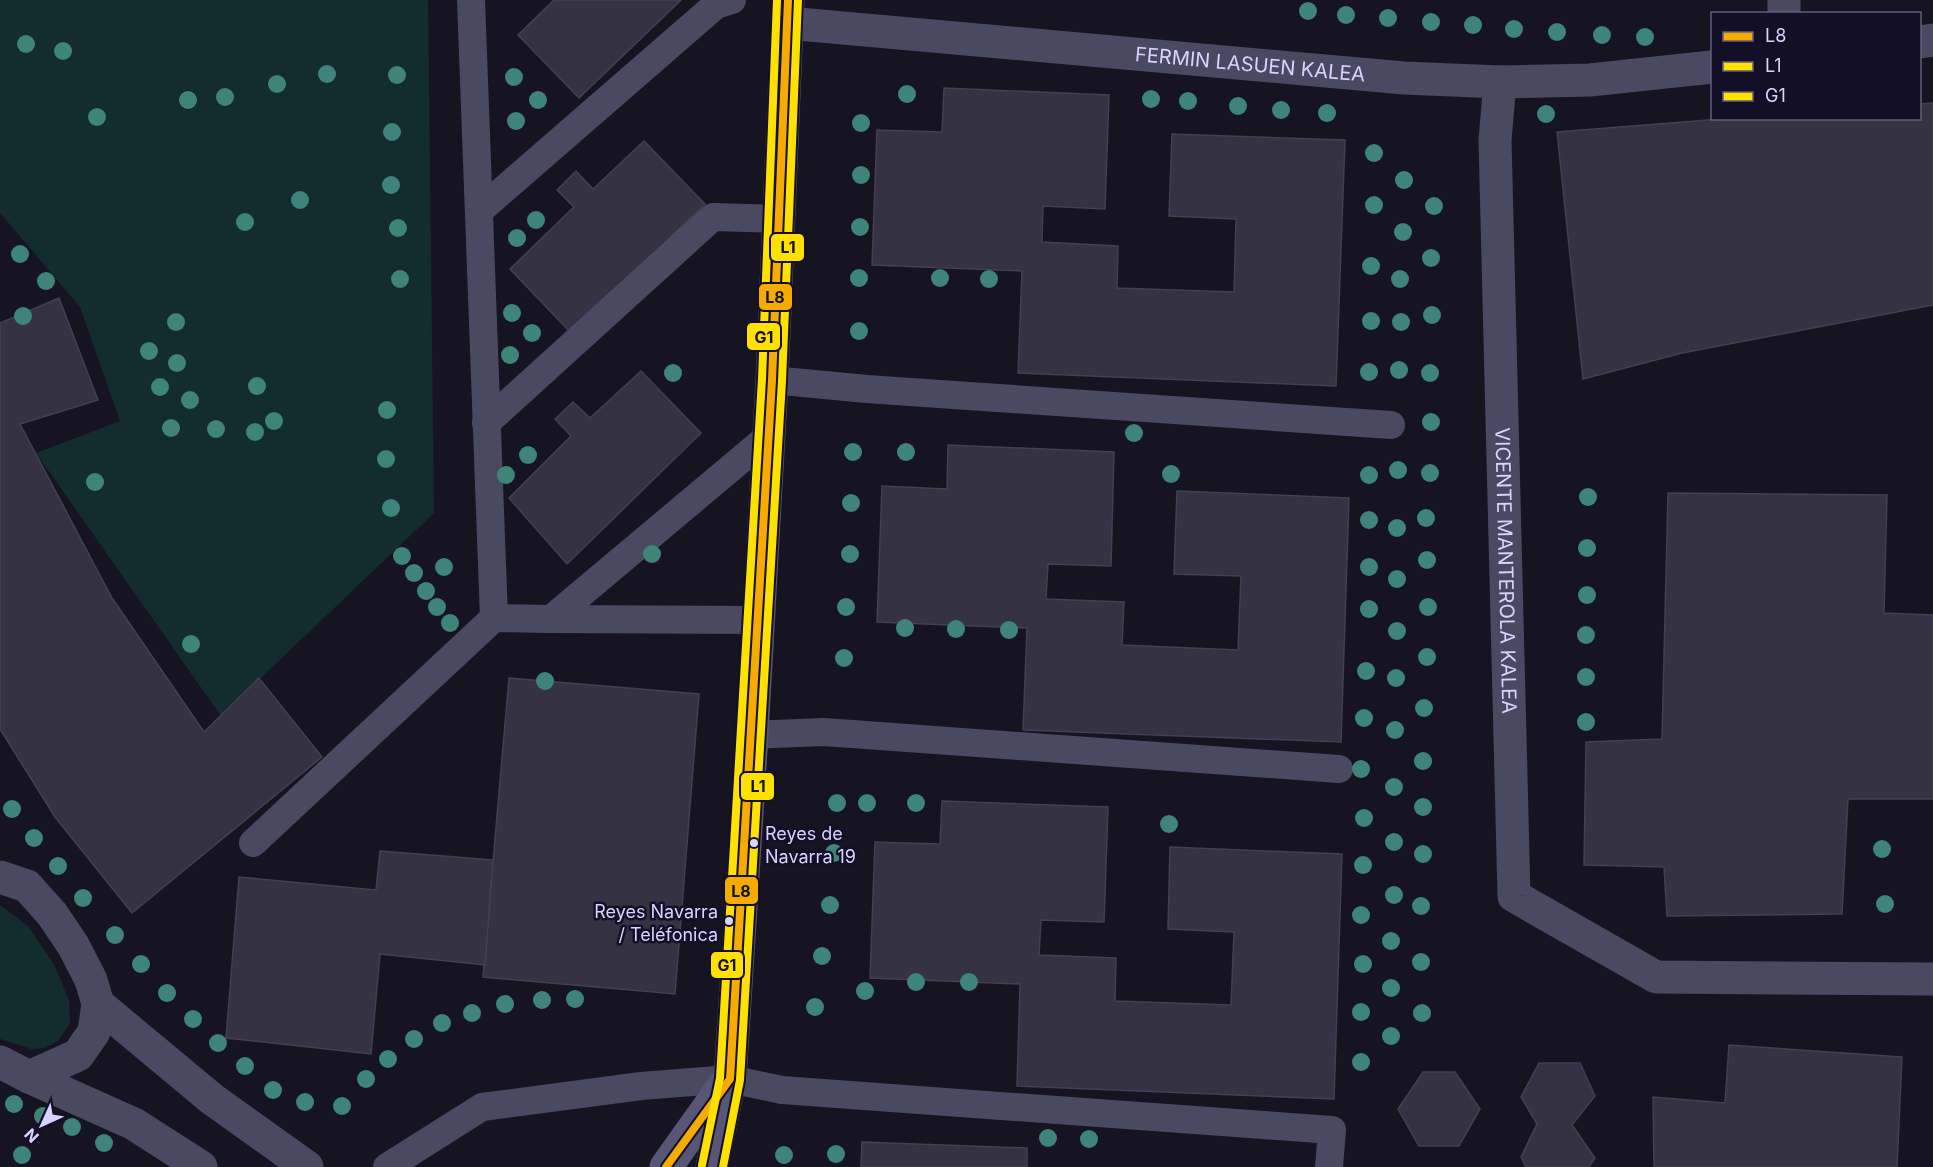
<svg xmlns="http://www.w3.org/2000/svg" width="1933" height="1167" font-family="Inter,sans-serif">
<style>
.green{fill:#132c2d}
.building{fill:#343243;stroke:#433f54;stroke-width:1.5}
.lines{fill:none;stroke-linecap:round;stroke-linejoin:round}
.lane{stroke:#4a4962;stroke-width:28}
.street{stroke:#4a4962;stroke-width:33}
.secondary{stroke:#575674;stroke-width:33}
.bus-1-casing{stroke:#130f26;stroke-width:12}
.bus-2-casing{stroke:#130f26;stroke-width:12}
.bus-3-casing{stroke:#130f26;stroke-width:12}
.bus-1{stroke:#f5ab00;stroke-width:8}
.bus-2{stroke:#ffe100;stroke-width:8}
.bus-3{stroke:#ffe100;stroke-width:8}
.tree{fill:#3e8478}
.bus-dot{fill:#d9d4ff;stroke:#130f26;stroke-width:2}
.labels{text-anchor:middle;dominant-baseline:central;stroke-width:5;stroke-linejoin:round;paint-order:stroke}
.bus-label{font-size:18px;fill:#d9d4ff;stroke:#130f26;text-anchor:start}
.street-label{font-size:20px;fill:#d9d4ff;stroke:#130f26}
.line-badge{stroke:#130f26;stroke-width:2}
.pale-badge-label{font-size:16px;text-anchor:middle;font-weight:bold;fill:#111}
</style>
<rect width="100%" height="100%" fill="#161421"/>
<g class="green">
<path d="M0,0H428L434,513L221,716L36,453L120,421L80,307L0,213Z"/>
<path d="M0,905L28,926L55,966L69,1000L70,1023L58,1041L45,1048L31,1049L0,1039Z"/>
</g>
<g class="building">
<path d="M554,0H681L579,98L518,35Z"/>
<path d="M944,88L1109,95L1105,209L1043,206L1042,242L1118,246L1117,288L1234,292L1236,219L1169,216L1172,134L1345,140L1336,386L1018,373L1022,271L872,265L877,130L942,132Z"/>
<path d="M1933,103V305L1682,353L1583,379L1557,132L1734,118H1920V104Z"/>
<path d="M644,141L705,204L571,333L510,269L574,207L557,190L576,171L593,189Z"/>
<path d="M59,298L98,400L20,424L112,598L204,732L259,678L322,757L132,913L55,817L0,729V323Z"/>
<path d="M641,371L701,433L567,564L509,498L571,436L555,419L573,402L590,418Z"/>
<path d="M948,445L1114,452L1111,566L1048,564L1046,599L1124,602L1122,645L1238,650L1241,576L1174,574L1177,491L1349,498L1341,742L1023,730L1027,628L877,622L882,486L947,489Z"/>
<path d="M1668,493L1887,495L1884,613L1933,615V799H1848L1842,914L1667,916L1664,867L1584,865L1586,742L1662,739Z"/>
<path d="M509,678L699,694L675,994L483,977Z"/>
<path d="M942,801L1108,807L1104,922L1041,920L1039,955L1116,958L1115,1001L1231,1005L1234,932L1168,929L1170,847L1342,854L1334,1099L1017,1086L1020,984L870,978L875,842L940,844Z"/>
<path d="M380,851L493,860L485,965L380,954L371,1054L226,1038L239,877L376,890Z"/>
<path d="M1729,1045L1902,1057L1897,1167H1654L1653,1097L1725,1103Z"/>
<path d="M1539,1063H1580L1595,1096L1572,1125L1595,1158L1589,1167H1526L1521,1157L1537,1124L1521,1097Z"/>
<path d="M1423,1072H1455L1480,1109L1459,1146H1419L1398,1109Z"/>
<path d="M862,1142L1027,1148V1167H861Z"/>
</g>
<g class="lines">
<g class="lane">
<path d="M471,0L494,618"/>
<path d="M479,211L716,5L732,0"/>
<path d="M772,380L867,389L1391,425"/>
<path d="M486,423L713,217L779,219"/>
<path d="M759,620L551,619L769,436"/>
<path d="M752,735L823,732L852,734L1339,769"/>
<path d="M253,843L494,618L551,619"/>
<path d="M387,1167L482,1107L641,1086L730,1079L782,1090L1332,1130L1329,1167"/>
</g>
<g class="street">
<path d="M1784,0V14"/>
<path id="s1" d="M787,23L1404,78L1500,82L1590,80L1712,67"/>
<path d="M1920,42L1933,40"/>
<path id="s2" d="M1500,82L1495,140L1514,896L1656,977L1933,979"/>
<path d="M0,877L27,886L52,914L73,945L91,980L98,1004L94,1032L78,1055L29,1077L0,1062"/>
<path d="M98,1004L212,1099L307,1167"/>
<path d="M29,1077L134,1124L201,1167"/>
</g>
<g class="secondary">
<path d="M666,1167L723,1087"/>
<path d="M712,1167L730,1079L752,735L772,380L788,0"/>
</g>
<g class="bus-1-casing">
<path id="bus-1" d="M666,1167L730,1079L772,380L788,0"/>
</g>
<g class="bus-2-casing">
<path id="bus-2" d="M723,1167L740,1080L782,381L798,0"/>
</g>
<g class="bus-3-casing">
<path id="bus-3" d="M702,1165L720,1078L762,379L777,0"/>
</g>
<use href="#bus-1" class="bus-1"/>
<use href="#bus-2" class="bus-2"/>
<use href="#bus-3" class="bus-3"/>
</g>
<g class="tree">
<circle cx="1308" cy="11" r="9"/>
<circle cx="1346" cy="15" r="9"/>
<circle cx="1388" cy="18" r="9"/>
<circle cx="1431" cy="22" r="9"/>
<circle cx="1473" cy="25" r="9"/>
<circle cx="1514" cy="29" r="9"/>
<circle cx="1557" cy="32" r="9"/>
<circle cx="1602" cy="35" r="9"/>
<circle cx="1645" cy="37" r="9"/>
<circle cx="26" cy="44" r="9"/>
<circle cx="63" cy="51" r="9"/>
<circle cx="327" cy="74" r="9"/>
<circle cx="397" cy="75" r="9"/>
<circle cx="514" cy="77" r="9"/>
<circle cx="277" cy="84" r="9"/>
<circle cx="907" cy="94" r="9"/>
<circle cx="225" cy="97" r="9"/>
<circle cx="1151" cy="99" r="9"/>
<circle cx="188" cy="100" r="9"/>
<circle cx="538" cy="100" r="9"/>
<circle cx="1188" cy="101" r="9"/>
<circle cx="1238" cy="106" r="9"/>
<circle cx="1281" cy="110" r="9"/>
<circle cx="1327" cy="113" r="9"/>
<circle cx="1546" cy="114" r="9"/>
<circle cx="97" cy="117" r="9"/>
<circle cx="516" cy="121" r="9"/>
<circle cx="861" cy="123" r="9"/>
<circle cx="392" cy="132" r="9"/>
<circle cx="1374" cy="153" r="9"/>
<circle cx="861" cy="175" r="9"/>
<circle cx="1404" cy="180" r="9"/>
<circle cx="391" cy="185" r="9"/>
<circle cx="300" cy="200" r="9"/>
<circle cx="1374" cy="205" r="9"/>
<circle cx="1434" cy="206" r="9"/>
<circle cx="536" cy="220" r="9"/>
<circle cx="245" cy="222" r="9"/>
<circle cx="860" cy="227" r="9"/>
<circle cx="398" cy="228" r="9"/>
<circle cx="1403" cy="232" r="9"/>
<circle cx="517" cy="238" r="9"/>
<circle cx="20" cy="254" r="9"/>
<circle cx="1431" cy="258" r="9"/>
<circle cx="1371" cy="266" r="9"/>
<circle cx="859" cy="278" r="9"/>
<circle cx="940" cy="278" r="9"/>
<circle cx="400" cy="279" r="9"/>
<circle cx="989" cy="279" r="9"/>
<circle cx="1400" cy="279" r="9"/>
<circle cx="46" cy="281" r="9"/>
<circle cx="512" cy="313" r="9"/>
<circle cx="1432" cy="315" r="9"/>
<circle cx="23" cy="316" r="9"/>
<circle cx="1371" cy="321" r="9"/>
<circle cx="176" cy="322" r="9"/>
<circle cx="1401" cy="322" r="9"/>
<circle cx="859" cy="331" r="9"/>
<circle cx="532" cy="333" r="9"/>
<circle cx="149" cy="351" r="9"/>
<circle cx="510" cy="355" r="9"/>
<circle cx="177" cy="363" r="9"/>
<circle cx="1399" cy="370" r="9"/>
<circle cx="1369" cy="372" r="9"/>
<circle cx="673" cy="373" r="9"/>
<circle cx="1430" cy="373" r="9"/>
<circle cx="257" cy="386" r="9"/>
<circle cx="160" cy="387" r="9"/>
<circle cx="190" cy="400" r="9"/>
<circle cx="387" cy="410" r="9"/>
<circle cx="274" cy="421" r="9"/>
<circle cx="1431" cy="422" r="9"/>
<circle cx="171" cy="428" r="9"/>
<circle cx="216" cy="429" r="9"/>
<circle cx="255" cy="432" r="9"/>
<circle cx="1134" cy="433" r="9"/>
<circle cx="853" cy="452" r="9"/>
<circle cx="906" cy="452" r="9"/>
<circle cx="528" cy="455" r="9"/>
<circle cx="386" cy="459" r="9"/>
<circle cx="1398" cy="470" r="9"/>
<circle cx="1430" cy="473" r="9"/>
<circle cx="1171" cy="474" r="9"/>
<circle cx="506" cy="475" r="9"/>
<circle cx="1369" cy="475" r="9"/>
<circle cx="95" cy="482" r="9"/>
<circle cx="1588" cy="497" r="9"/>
<circle cx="851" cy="503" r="9"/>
<circle cx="391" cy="508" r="9"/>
<circle cx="1426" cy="518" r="9"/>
<circle cx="1369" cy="520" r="9"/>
<circle cx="1397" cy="528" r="9"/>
<circle cx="1587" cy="548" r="9"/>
<circle cx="652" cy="554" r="9"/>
<circle cx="850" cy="554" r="9"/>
<circle cx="402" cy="556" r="9"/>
<circle cx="1427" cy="560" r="9"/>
<circle cx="444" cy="567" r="9"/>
<circle cx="1369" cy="567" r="9"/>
<circle cx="414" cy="573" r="9"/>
<circle cx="1397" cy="579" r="9"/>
<circle cx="426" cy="591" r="9"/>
<circle cx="1587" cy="595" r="9"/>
<circle cx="437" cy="607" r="9"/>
<circle cx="846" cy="607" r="9"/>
<circle cx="1428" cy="607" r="9"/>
<circle cx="1369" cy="609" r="9"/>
<circle cx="450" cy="623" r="9"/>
<circle cx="905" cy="628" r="9"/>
<circle cx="956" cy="629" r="9"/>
<circle cx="1009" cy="630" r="9"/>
<circle cx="1397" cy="631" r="9"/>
<circle cx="1586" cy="635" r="9"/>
<circle cx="191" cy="644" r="9"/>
<circle cx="1427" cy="657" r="9"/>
<circle cx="844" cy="658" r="9"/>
<circle cx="1366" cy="671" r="9"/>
<circle cx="1586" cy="677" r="9"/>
<circle cx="1396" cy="678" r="9"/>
<circle cx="545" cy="681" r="9"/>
<circle cx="1424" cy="708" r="9"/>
<circle cx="1364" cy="718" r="9"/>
<circle cx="1586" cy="722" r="9"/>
<circle cx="1395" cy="730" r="9"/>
<circle cx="1423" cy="761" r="9"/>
<circle cx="1361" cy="769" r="9"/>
<circle cx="1394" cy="787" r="9"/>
<circle cx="837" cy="803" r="9"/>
<circle cx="867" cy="803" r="9"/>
<circle cx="916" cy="803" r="9"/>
<circle cx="1423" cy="807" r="9"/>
<circle cx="12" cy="809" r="9"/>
<circle cx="1364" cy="818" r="9"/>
<circle cx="1169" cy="824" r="9"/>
<circle cx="34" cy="838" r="9"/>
<circle cx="1394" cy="842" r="9"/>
<circle cx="1882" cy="849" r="9"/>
<circle cx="834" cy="853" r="9"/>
<circle cx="1423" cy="854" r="9"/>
<circle cx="1363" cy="865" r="9"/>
<circle cx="58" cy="866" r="9"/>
<circle cx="1394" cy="895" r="9"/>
<circle cx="83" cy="898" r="9"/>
<circle cx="1885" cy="904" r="9"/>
<circle cx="830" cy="905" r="9"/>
<circle cx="1421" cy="906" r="9"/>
<circle cx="1361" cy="915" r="9"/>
<circle cx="115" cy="935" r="9"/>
<circle cx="1391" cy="941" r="9"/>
<circle cx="822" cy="956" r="9"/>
<circle cx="1421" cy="962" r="9"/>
<circle cx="141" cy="964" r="9"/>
<circle cx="1363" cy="964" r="9"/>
<circle cx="916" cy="982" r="9"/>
<circle cx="969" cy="982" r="9"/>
<circle cx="1391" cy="988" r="9"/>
<circle cx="865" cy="991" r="9"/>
<circle cx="167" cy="993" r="9"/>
<circle cx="575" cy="999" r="9"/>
<circle cx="542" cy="1000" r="9"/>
<circle cx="505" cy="1004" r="9"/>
<circle cx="815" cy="1007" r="9"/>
<circle cx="1361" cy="1012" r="9"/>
<circle cx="472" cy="1013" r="9"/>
<circle cx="1422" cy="1013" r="9"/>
<circle cx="193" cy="1019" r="9"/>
<circle cx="442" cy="1023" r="9"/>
<circle cx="1391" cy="1036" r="9"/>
<circle cx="414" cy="1039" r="9"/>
<circle cx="218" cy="1043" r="9"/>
<circle cx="388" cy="1059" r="9"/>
<circle cx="1361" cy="1062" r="9"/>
<circle cx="245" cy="1066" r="9"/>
<circle cx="366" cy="1079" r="9"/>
<circle cx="273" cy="1090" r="9"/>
<circle cx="305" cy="1102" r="9"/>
<circle cx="14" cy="1104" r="9"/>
<circle cx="342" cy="1106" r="9"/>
<circle cx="43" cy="1116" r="9"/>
<circle cx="72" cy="1127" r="9"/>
<circle cx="1048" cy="1138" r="9"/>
<circle cx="1089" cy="1139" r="9"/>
<circle cx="104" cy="1143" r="9"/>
<circle cx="836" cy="1154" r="9"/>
<circle cx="22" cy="1155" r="9"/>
<circle cx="784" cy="1155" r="9"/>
</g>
<g class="bus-dot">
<circle cx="754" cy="843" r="5"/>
<circle cx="729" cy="921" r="5"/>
</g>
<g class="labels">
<g class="bus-label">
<text x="765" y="833">Reyes de<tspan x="765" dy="23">Navarra 19</tspan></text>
<text x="718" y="911" text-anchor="end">Reyes Navarra<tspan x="718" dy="23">/ Teléfonica</tspan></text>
</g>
<g class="street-label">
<text stroke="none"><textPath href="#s1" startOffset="465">FERMIN LASUEN KALEA</textPath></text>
<text stroke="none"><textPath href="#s2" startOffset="489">VICENTE MANTEROLA KALEA</textPath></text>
</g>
</g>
<g class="line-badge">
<rect x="770" y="233" width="35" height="29" rx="6" fill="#ffe100"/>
<rect x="758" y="283" width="35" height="28" rx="6" fill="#f5ab00"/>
<rect x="746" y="322" width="35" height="29" rx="6" fill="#ffe100"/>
<rect x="740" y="772" width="35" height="29" rx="6" fill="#ffe100"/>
<rect x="724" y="876" width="35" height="29" rx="6" fill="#f5ab00"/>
<rect x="710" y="951" width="34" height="28" rx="6" fill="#ffe100"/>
</g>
<g class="pale-badge-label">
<text x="788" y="253">L1</text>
<text x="775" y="303">L8</text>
<text x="764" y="343">G1</text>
<text x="758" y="792">L1</text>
<text x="741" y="897">L8</text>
<text x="727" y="971">G1</text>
</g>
<rect x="1711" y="12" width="210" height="108" fill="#130f26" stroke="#625e7d" stroke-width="1.5"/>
<rect x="1723" y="32" width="30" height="9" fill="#f5ab00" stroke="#625e7d" stroke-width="1.5"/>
<text x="1765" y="42" font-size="18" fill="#d9d4ff">L8</text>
<rect x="1723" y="62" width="30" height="9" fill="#ffe100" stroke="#625e7d" stroke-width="1.5"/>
<text x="1765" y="72" font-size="18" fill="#d9d4ff">L1</text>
<rect x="1723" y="92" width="30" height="9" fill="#ffe100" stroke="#625e7d" stroke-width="1.5"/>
<text x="1765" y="102" font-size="18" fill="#d9d4ff">G1</text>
<g transform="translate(42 1125) rotate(225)" stroke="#130f26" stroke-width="4.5" paint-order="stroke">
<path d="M0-4.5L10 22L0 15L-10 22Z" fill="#d9d4ff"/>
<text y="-9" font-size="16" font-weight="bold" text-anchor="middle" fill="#d9d4ff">N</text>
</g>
</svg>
